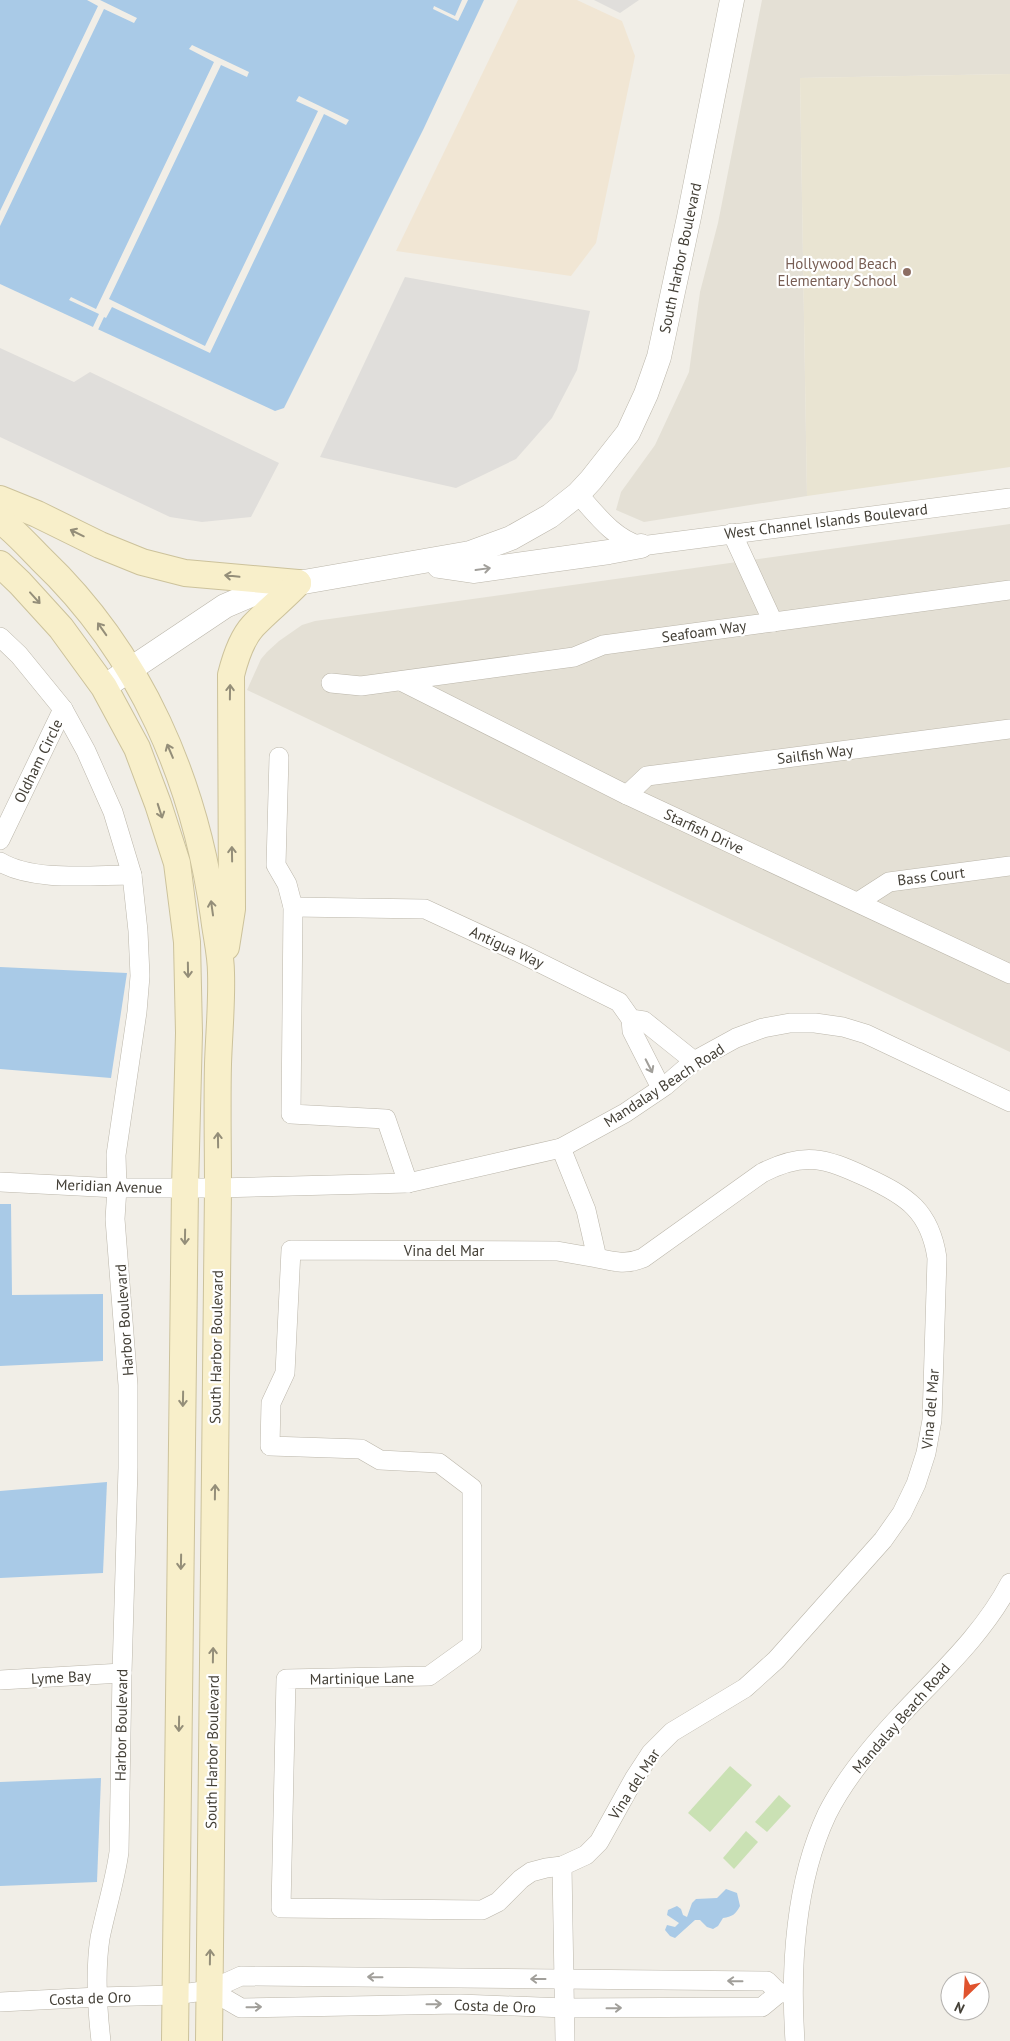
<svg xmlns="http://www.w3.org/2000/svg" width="1010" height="2041" font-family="'PT Sans',sans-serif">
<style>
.residential{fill:#e4e0d5}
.commercial{fill:#f1e6d4}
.education{fill:#e9e4d2}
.green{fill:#cae1b4}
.parking{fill:#e0dedb}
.water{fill:#a9cae7}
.pier{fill:#f1eee7}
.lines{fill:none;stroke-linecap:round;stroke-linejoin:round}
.minor-casing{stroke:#bbb6aa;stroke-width:20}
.tertiary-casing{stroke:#bbb6aa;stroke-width:25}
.secondary-casing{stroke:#ccc29b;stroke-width:28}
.minor{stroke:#fff;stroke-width:19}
.tertiary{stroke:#fff;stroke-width:24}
.secondary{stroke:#f8efca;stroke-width:26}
.oneway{stroke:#948e79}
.oneway2{stroke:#a19f9a}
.education-dot{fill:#8d6e63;stroke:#fff;stroke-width:2}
.labels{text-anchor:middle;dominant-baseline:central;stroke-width:4.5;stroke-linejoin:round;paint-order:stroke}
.street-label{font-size:15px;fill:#433f36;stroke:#fff}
.education-label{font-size:15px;fill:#785e54;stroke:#fff;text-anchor:end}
</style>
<rect width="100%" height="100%" fill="#f1eee7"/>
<g class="residential">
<path d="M762,0H1010V74L800,78L807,496L644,522L616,510L621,492L655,445L689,372L700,292L718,223Z"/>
<path d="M1010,524V1052L247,690L261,659L267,652L279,641L302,625L315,621Z"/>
</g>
<path class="commercial" d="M518,0H577L622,21L635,56L596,243L571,276L396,251Z"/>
<path class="education" d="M1010,74V467L807,496L800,78Z"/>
<g class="green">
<path d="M730,1766L752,1785L710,1832L688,1813Z"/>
<path d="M779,1795L791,1806L767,1832L755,1822Z"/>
<path d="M746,1831L758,1842L734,1869L723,1858Z"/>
</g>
<g class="parking">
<path d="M594,0H639L620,13Z"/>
<path d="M405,277L590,311L577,370L552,418L516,459L456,488L320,457Z"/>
<path d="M0,348L74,382L90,372L279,463L251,517L202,522L170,517L0,437Z"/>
</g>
<g class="water">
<path d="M0,0H484L423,130L284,408L275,411L0,284Z"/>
<path d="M0,967L127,973L111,1078L0,1069Z"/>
<path d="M0,1204H11L12,1295L103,1294V1361L0,1366Z"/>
<path d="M107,1482L103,1573L0,1578V1491Z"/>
<path d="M101,1778L97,1882L0,1886V1782Z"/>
<path d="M726,1889L737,1893L740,1906C736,1914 732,1917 723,1918L718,1926L713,1929L707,1927L700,1920H695L675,1938L670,1936L665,1930L667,1925L675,1927L679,1923L667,1915L668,1910L677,1906L681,1909L683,1915L687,1917L692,1903L696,1899L717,1898Z"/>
</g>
<g class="pier">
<path d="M87,0H100L137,18L134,23L104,9L0,226V211L98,6Z"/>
<path d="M462,0H468L458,21L433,9L434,6L455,16Z"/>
<path d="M192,45L249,72L247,77L221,65L109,299L205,346L318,111L296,101L299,96L349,120L346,125L324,114L210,353L112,307L106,318L104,317L97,332L92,329L99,314L69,300L71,297L96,309L214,62L189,49Z"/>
</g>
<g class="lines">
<g class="minor-casing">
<g id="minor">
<path d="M578,494C596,514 614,539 641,546L1010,498"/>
<path d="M732,533L773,622"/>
<path d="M0,637L19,655L63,709L86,751L113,812L132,875L138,931L140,976L137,1012L116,1155L117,1188L115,1219L128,1385V1468L122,1673L119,1852C115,1881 106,1909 100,1938C95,1971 97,2007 101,2041"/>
<path d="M401,681L627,795L1010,974"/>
<path d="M331,683L361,686L574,657L603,645L1010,590"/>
<path d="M279,757L276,865L287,884L293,907L291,1114L386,1119L408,1183"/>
<path d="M627,795L647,776L1010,729"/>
<path d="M0,840L63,709"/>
<path d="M0,862C34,882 92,875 132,875"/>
<path d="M858,902L889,882L1010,866"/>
<path d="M293,907L425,909L520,953L619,1002L631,1019L644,1021L694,1061"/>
<path d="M631,1019L632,1031L661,1088"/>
<path d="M561,1148L586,1210L597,1258C615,1262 626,1265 643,1258L762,1173C804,1151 825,1158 866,1177C907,1196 930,1211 937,1258L932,1420L926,1453L916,1484L902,1513L883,1540L776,1660L745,1688L672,1732L651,1753L634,1779L599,1842L586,1855L562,1866L546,1868L531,1872L521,1879L498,1902L482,1910L281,1908L286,1679L429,1676L472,1645V1488L439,1463L380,1460L361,1449L270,1446L271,1403L285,1373L291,1250L557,1251L597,1258"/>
<path d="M0,1182L117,1188H218L408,1183L561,1148L625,1113L665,1086L694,1061L736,1038L763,1028L790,1023H815L843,1027L866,1034L1010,1102"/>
<path d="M0,1680L122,1673"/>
<path d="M562,1866L565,2041"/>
<path d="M210,1990L241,2008L460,2004L565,2008L762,2007L779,1993H792"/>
<path d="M0,2002L98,1997L175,1995L210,1990L241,1976L767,1981L779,1993"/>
<path d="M795,2041C790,1968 795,1882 827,1814C845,1778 872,1746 899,1717C938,1675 983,1635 1010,1583"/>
</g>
</g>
<g class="tertiary-casing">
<g id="tertiary">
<path d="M439,566L473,571L609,552L641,546"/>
<path d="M104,687L225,606L253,594L298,583L470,553L511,538L550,516L578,494L591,480L628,433L646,394L659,357L689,217L732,0"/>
</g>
</g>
<g class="secondary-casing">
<g id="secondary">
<path d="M0,499L37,514L100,545L142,562L185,573L298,583"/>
<path d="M0,520C15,531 28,546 41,559C141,654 195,781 214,917C216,935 221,954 221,973C222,1003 219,1033 218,1064C217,1105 218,1147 218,1188L209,2041"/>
<path d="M0,564L20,583L61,628L104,687L137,748L158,804L177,863L187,942L189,1033L185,1188L175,2041"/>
<path d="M226,947L232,909L231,675C235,659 241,639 253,626C267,611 284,598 298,583"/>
</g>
</g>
<use href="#minor" class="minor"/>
<use href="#tertiary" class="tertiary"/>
<use href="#secondary" class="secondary"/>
</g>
<defs><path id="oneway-shaft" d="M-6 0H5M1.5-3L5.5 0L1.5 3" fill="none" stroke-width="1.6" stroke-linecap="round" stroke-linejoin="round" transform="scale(1.25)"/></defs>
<g class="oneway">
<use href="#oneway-shaft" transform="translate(77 533) rotate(-154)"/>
<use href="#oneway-shaft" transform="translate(232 576) rotate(-174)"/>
<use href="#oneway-shaft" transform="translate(35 598) rotate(48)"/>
<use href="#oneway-shaft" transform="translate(102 629) rotate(-125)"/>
<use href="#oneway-shaft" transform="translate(230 692) rotate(-89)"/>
<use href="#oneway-shaft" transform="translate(170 751) rotate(-113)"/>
<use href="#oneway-shaft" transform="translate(160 811) rotate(72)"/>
<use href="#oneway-shaft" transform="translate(232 854) rotate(-91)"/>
<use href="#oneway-shaft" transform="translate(212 908) rotate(-98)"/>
<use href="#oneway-shaft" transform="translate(188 970) rotate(89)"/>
<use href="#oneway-shaft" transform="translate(218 1140) rotate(-91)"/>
<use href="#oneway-shaft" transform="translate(185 1237) rotate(91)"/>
<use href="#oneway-shaft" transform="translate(183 1399) rotate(91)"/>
<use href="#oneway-shaft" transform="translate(215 1492) rotate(-89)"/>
<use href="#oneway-shaft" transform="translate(181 1562) rotate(91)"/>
<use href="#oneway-shaft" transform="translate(213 1655) rotate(-89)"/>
<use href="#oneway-shaft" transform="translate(179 1724) rotate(91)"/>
<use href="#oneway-shaft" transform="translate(210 1957) rotate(-89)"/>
</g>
<g class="oneway2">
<use href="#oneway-shaft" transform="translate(483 569) rotate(-8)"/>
<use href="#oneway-shaft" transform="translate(649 1066) rotate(63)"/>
<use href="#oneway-shaft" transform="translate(375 1977) rotate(-179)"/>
<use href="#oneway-shaft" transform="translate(538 1979) rotate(-180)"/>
<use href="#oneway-shaft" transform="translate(735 1981) rotate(-179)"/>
<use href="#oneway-shaft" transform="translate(434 2004) rotate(-1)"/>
<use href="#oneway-shaft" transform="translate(254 2007) rotate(-1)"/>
<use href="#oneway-shaft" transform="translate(614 2008) rotate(-1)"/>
</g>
<circle class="education-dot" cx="907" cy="272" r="5"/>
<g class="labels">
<g class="street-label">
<text transform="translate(680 258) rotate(-78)">South Harbor Boulevard</text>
<text transform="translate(826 521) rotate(-7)">West Channel Islands Boulevard</text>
<text transform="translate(704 631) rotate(-8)">Seafoam Way</text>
<text transform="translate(815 754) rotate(-7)">Sailfish Way</text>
<text transform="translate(38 761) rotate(-64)">Oldham Circle</text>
<text transform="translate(704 831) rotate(25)">Starfish Drive</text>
<text transform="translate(931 876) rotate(-7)">Bass Court</text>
<text transform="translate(507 947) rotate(25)">Antigua Way</text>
<text transform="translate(664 1085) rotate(-33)">Mandalay Beach Road</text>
<text transform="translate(109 1186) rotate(2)">Meridian Avenue</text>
<text x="444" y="1250">Vina del Mar</text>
<text transform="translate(124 1320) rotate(-94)">Harbor Boulevard</text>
<text transform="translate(216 1347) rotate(-89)">South Harbor Boulevard</text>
<text transform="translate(930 1409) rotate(-85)">Vina del Mar</text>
<text transform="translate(61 1677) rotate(-3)">Lyme Bay</text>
<text transform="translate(362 1678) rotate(-1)">Martinique Lane</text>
<text transform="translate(901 1718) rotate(-49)">Mandalay Beach Road</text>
<text transform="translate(121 1725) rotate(-89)">Harbor Boulevard</text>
<text transform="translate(212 1752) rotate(-89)">South Harbor Boulevard</text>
<text transform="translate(634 1784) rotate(-57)">Vina del Mar</text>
<text transform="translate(90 1998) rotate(-2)">Costa de Oro</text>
<text transform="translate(495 2006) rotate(2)">Costa de Oro</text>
</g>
<g class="education-label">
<text x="897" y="263">Hollywood Beach<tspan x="897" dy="17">Elementary School</tspan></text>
</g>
</g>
<g transform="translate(965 1996) rotate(205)"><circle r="24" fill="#ffffff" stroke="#b4b2af"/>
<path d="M0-4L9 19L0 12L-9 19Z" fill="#e0532e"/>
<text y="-8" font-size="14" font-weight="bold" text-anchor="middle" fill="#433f36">N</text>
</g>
</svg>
